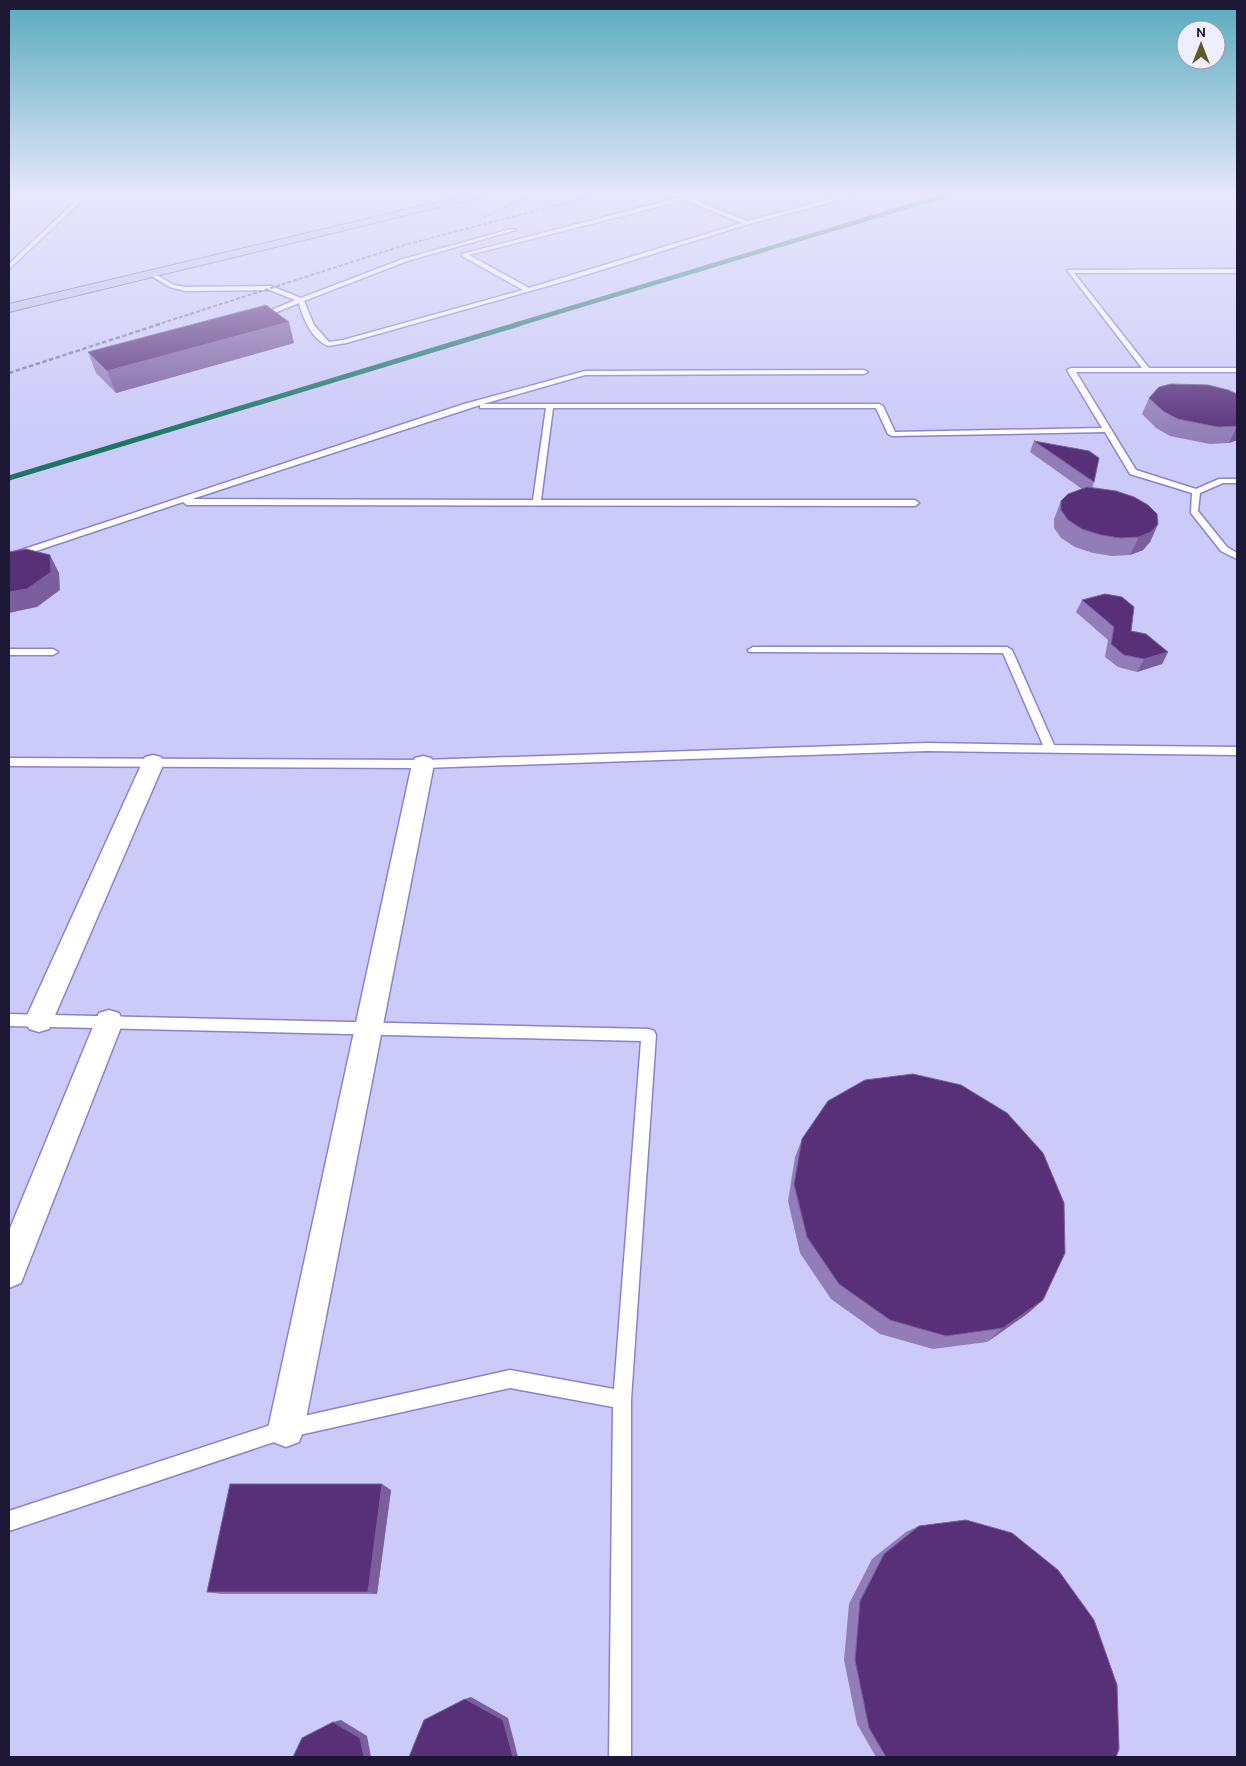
<svg xmlns="http://www.w3.org/2000/svg" width="1246" height="1766" font-family="Overpass,sans-serif">
<style>
.lines{fill:none;stroke-linecap:round;stroke-linejoin:round}
.stream-far1{stroke:#1b7664;stroke-width:4.5}
.stream{stroke:#1b7664;stroke-width:5}
.service-casing{stroke:#8982cc;stroke-width:3}
.minor-casing{stroke:#8982cc;stroke-width:3}
.primary-casing{stroke:#6b65a0;stroke-width:2}
.service{fill:#fff;fill-rule:evenodd}
.minor{fill:#fff;fill-rule:evenodd}
.primary{fill:#c0bce8;fill-rule:evenodd}
.rail-far1{stroke:#7c79a0;stroke-width:2;stroke-dasharray:4 2;stroke-linecap:butt}
.rail{stroke:#7c79a0;stroke-width:2.5;stroke-dasharray:4.5 2.5;stroke-linecap:butt}
.wall{fill:#927db8}
.shaded-wall{fill:#7a5e9e}
.building{fill:#573077;stroke:#7a5e9e}
</style>
<rect width="100%" height="100%" fill="#cccaf9"/>
<g class="lines">
<path class="stream-far1" d="M515,325L956,192"/>
<path class="stream" d="M9,478L519,324"/>
<g class="service-casing">
<g id="service">
<path d="M85,192H91L9,269V264Z"/>
<path d="M858,192H868L749,224L569,280L346,343L328,346C312,339 303,319 299,303L262,318H258V316L295,300L270,290L185,291L170,287L148,274L153,273L174,285L185,287L271,286L301,298L403,259L511,229L516,230L407,261L304,301L314,325L329,342L343,340L523,290L462,256V254L685,196L747,221ZM685,200L742,223L529,288L469,255Z"/>
<path d="M1237,269V273H1074L1149,368H1237V372H1076L1136,470L1196,489L1219,479H1237V483H1223L1200,493L1198,511L1227,547L1237,553V559L1221,551L1191,513L1192,493L1130,474L1105,432L892,436L888,434L876,408H553L541,500H915L919,503L915,506L187,505L183,502L9,560V554L464,404L585,371L864,370L868,372L864,374L585,375L483,404H879L883,406L895,432L1102,428L1067,370L1071,368H1142L1067,270ZM480,405V408H546L533,500L192,499Z"/>
<path d="M753,647H1007L1012,650L1054,745L1237,747V755L927,751L423,768L9,766V758L423,760L927,743L1043,745L1003,653L749,652L748,650Z"/>
<path d="M9,649H53L58,652L53,655H9Z"/>
<path d="M9,1014L649,1029L654,1031L656,1035L631,1400V1757H609L613,1407L510,1388L286,1438L9,1531V1511L286,1420L510,1370L614,1389L641,1041L9,1026Z"/>
</g>
</g>
<g class="minor-casing">
<g id="minor">
<path d="M153,755L161,757L164,763L53,1020L49,1029L39,1032L29,1029L25,1020L142,763L145,757Z"/>
<path d="M423,756L431,758L434,764L304,1429L299,1442L286,1447L273,1442L268,1429L412,764L415,758Z"/>
<path d="M109,1010L119,1013L123,1022L21,1283L9,1288V1231L95,1022L99,1013Z"/>
</g>
</g>
<g class="primary-casing">
<path id="primary" d="M480,192H501L9,312V304Z"/>
</g>
<use href="#service" class="service"/>
<use href="#minor" class="minor"/>
<use href="#primary" class="primary"/>
<g class="rail-far1">
<path d="M483,218L536,192"/>
<path d="M156,325L408,244L608,192"/>
</g>
<path class="rail" d="M9,373L160,324"/>
</g>
<g class="wall">
<path d="M294,343L116,393L96,373L88,352Z"/>
<path d="M1237,394V440L1229,443L1210,444L1170,436L1156,428L1142,414L1149,398Z"/>
<path d="M1034,441L1094,482L1092,488L1158,524L1150,542L1143,550L1130,555L1112,556L1093,553L1075,547L1061,538L1054,528V519L1061,501L1082,489L1030,452Z"/>
<path d="M1082,600L1131,631L1168,652L1162,664L1137,672L1118,667L1105,657L1108,640L1076,612Z"/>
<path d="M802,1139L1043,1300L1027,1314L987,1342L933,1349L880,1334L831,1299L800,1253L788,1201L795,1157Z"/>
<path d="M391,1490L377,1594H221L207,1592Z"/>
<path d="M919,1526L1116,1757H876L857,1724L844,1660L849,1604L872,1559L906,1532Z"/>
</g>
<g class="shaded-wall">
<path d="M289,322L294,343L116,393L107,371Z"/>
<path d="M1237,426V440L1229,443Z"/>
<path d="M1158,524L1150,542L1143,550L1130,555L1139,537Z"/>
<path d="M50,555L59,573L60,590L37,607L9,613V592Z"/>
<path d="M1168,652L1162,664L1137,672L1144,659Z"/>
<path d="M1043,1300L1027,1314L987,1342L1003,1328Z"/>
<path d="M382,1484L391,1490L377,1594L368,1592Z"/>
<path d="M471,1697L508,1718L518,1757H513L465,1699Z"/>
<path d="M341,1720L367,1736L371,1757H364L333,1722Z"/>
</g>
<g class="building">
<path d="M266,305L289,322L107,371L88,352Z"/>
<path d="M1171,384L1208,385L1228,390L1237,394V426L1218,427L1178,419L1163,411L1149,398L1159,387Z"/>
<path d="M1034,441L1089,451L1099,458L1094,482Z"/>
<path d="M1087,487L1116,491L1134,497L1148,505L1157,514L1158,524L1151,532L1139,537L1120,538L1101,535L1082,529L1068,520L1061,510V501L1068,494Z"/>
<path d="M26,549L50,555L51,572L27,589L9,592V552Z"/>
<path d="M1105,594L1122,597L1134,607L1131,631L1146,634L1168,652L1144,659L1124,655L1111,644L1114,627L1082,600Z"/>
<path d="M913,1074L961,1085L1007,1113L1043,1153L1064,1203L1065,1253L1043,1300L1003,1328L946,1336L890,1320L839,1284L807,1237L794,1184L802,1139L828,1101L865,1080Z"/>
<path d="M230,1484H382L368,1592H207Z"/>
<path d="M966,1520L1012,1533L1058,1570L1094,1620L1117,1685L1119,1749L1116,1757H886L869,1728L855,1660L860,1601L884,1554L919,1526Z"/>
<path d="M465,1699L503,1720L513,1757H409L424,1720Z"/>
<path d="M333,1722L360,1738L364,1757H293L302,1738Z"/>
</g>
<linearGradient id="sky" x2="0" y2="1"><stop stop-color="#56abbb"/><stop offset="0.44" stop-color="#e8e7fc"/><stop offset="1" stop-color="#e8e7fc" stop-opacity="0"/></linearGradient>
<rect width="1246" height="440" fill="url(#sky)"/>
<rect width="1246" height="1766" fill="none" stroke="#1c1836" stroke-width="20"/>
<g transform="translate(1201 45)"><circle r="24" fill="#efeeff" stroke="#9b98af"/>
<path d="M0-4L9 19L0 12L-9 19Z" fill="#5c5a27"/>
<text y="-8" font-size="14" font-weight="bold" text-anchor="middle" fill="#1c1836">N</text>
</g>
</svg>
